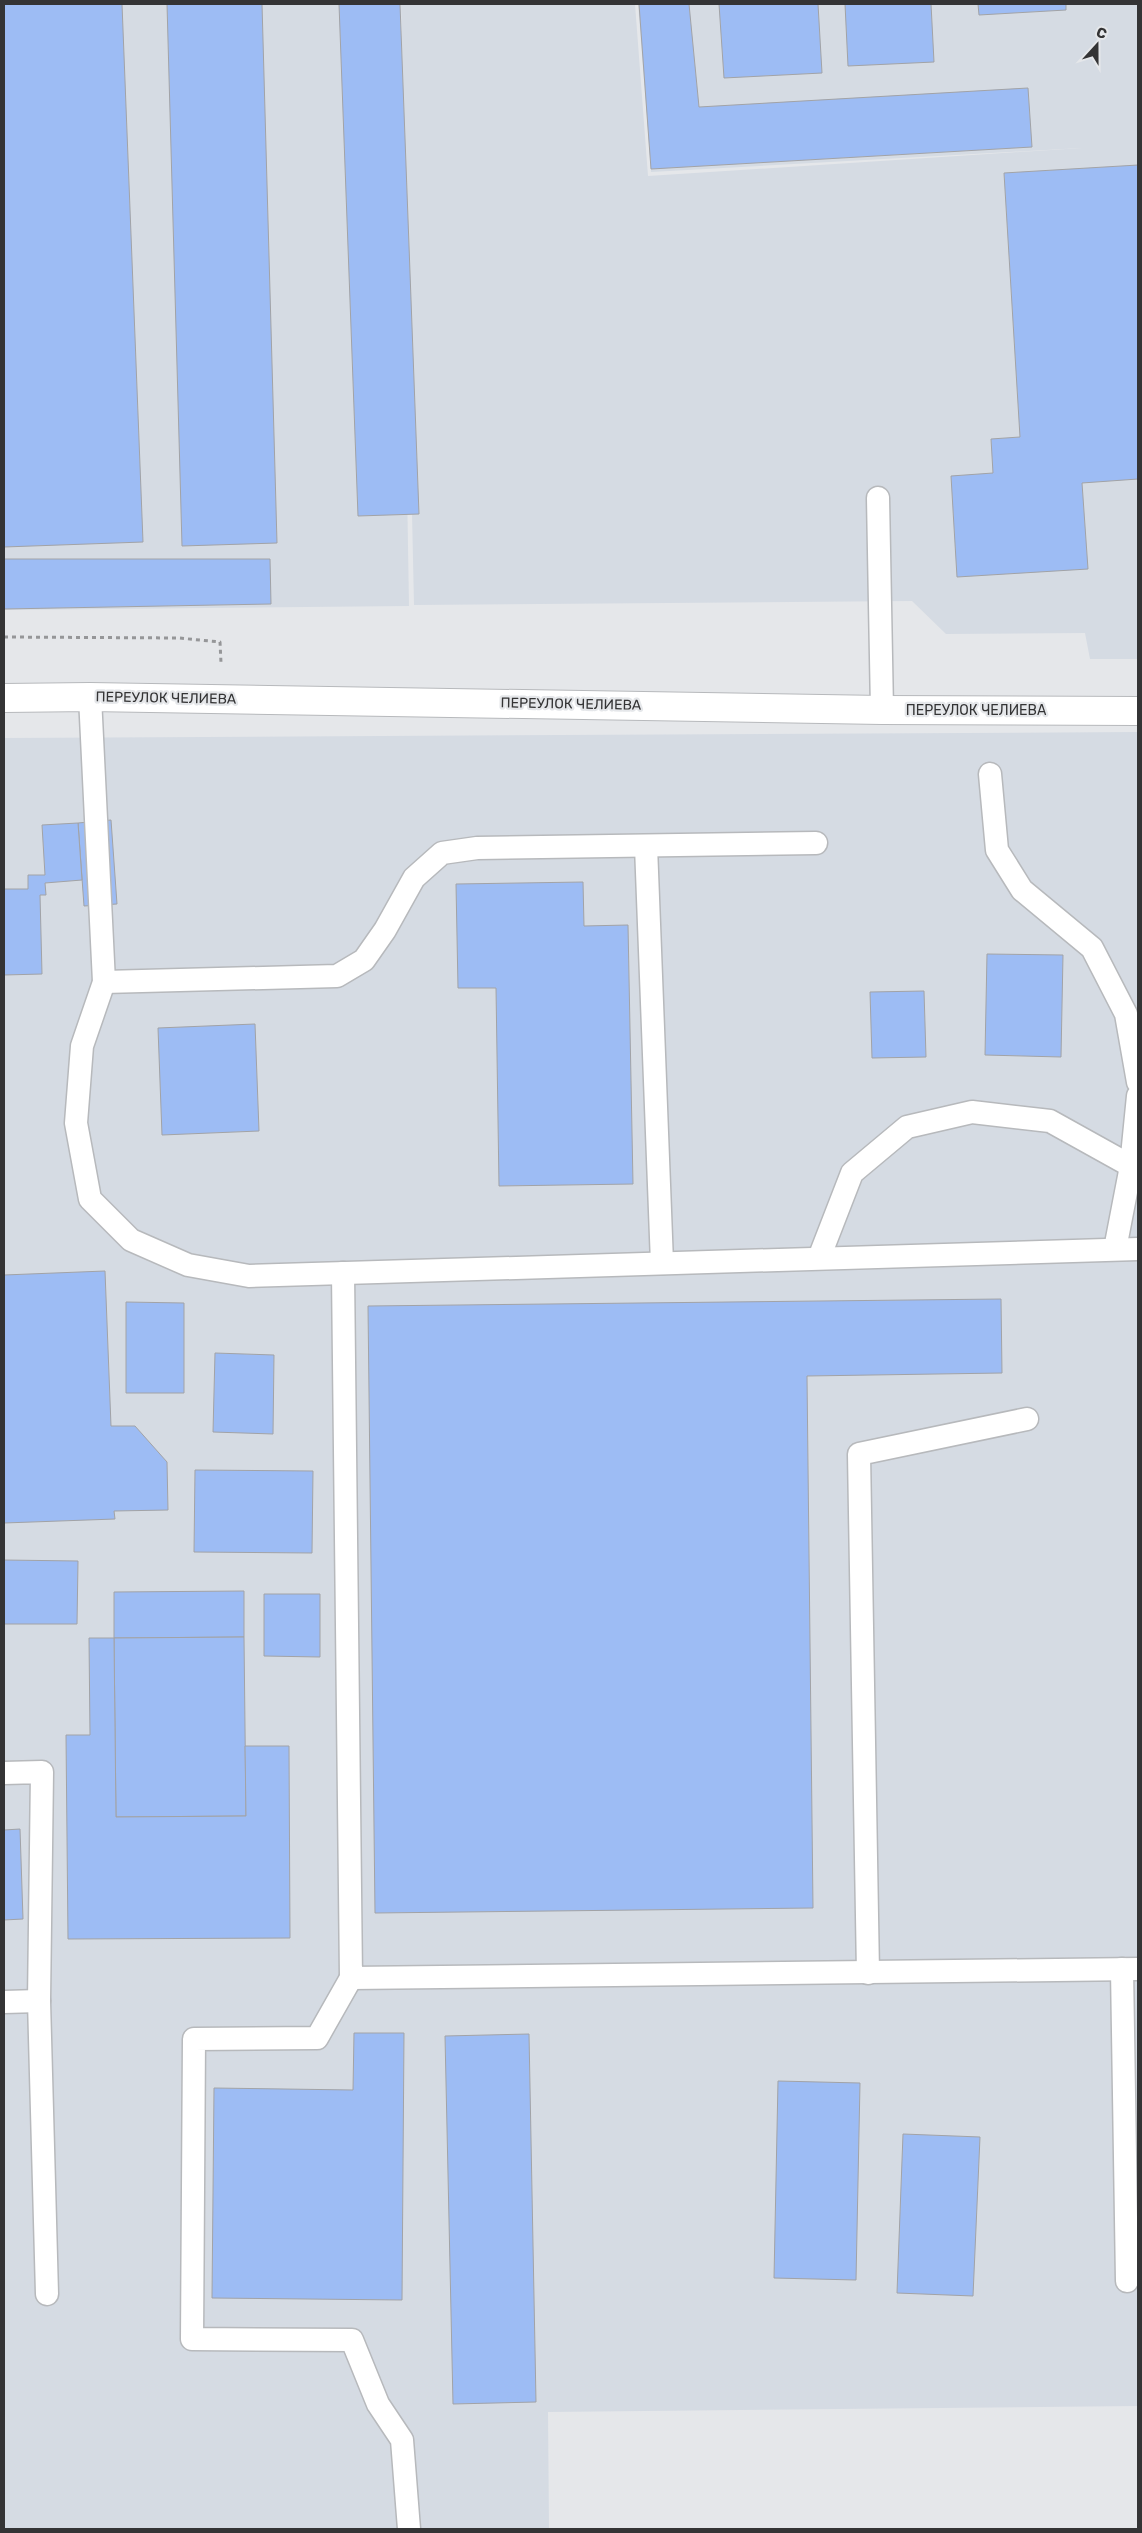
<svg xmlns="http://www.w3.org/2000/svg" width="1142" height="2533" font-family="Rubik,sans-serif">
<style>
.built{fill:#d5dbe3}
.building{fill:#9dbcf4;stroke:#a2a3a6}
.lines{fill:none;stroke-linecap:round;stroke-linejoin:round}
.service-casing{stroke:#b7b9bc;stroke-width:25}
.minor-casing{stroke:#b7b9bc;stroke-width:30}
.path{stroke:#959698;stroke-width:3;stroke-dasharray:4 4;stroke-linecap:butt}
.service{stroke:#fff;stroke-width:22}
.minor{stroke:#fff;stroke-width:28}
.labels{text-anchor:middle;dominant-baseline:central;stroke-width:4.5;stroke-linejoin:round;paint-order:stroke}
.street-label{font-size:14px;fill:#343435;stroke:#e5e7ea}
</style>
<rect width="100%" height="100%" fill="#e5e7ea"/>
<g class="built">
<path d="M4,4H399L409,606L4,610Z"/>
<path d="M401,4H635L648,176L1081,148L651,172L638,4H1138V659H1090L1085,633L946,634L912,601L414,605Z"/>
<path d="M1138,732V2406L548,2412L549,2529H4V738Z"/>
</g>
<g class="building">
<path d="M4,4H122L143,542L4,547Z"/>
<path d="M167,4H262L277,543L182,546Z"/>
<path d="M339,4H400L419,514L358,516Z"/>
<path d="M639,4H689L699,107L1028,88L1032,147L651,169Z"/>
<path d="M719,4H818L822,73L724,78Z"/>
<path d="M845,4H931L934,62L848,66Z"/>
<path d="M978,4H1066V10L979,15Z"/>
<path d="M1138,165V479L1082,483L1088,569L957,577L951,476L993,473L991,439L1020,437L1004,173Z"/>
<path d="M4,559H270L271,604L4,609Z"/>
<path d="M111,820L117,904L84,906L78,823Z"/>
<path d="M78,823L82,880L45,883L46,895H40L42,974L4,975V889H28V875H45L42,825Z"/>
<path d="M583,882L584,926L628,925L633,1184L499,1186L496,988H458L456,884Z"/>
<path d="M987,954L1063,955L1061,1057L985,1055Z"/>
<path d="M924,991L926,1057L872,1058L870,992Z"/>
<path d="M255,1024L259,1131L162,1135L158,1028Z"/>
<path d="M105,1271L111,1426H135L167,1462L168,1510L114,1511L115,1519L4,1523V1275Z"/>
<path d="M1001,1299L1002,1373L807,1376L813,1908L375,1913L368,1306Z"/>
<path d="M126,1302L184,1303V1393H126Z"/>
<path d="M215,1353L274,1355L273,1434L213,1432Z"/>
<path d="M195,1470L313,1471L312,1553L194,1552Z"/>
<path d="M4,1560L78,1561L77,1624H4Z"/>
<path d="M244,1591V1637L114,1638V1592Z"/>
<path d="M264,1594H320V1657L264,1656Z"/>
<path d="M244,1637L246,1816L116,1817L114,1638Z"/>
<path d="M89,1638H114L116,1817L246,1816L245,1746H289L290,1938L68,1939L66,1735H90Z"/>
<path d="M20,1829L23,1919L4,1920V1830Z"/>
<path d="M354,2033H404L402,2300L212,2298L214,2088L353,2090Z"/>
<path d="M529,2034L536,2402L453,2404L445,2036Z"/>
<path d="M778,2081L860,2083L856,2280L774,2278Z"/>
<path d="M903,2134L980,2137L973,2296L897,2293Z"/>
</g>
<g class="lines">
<g class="service-casing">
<g id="service">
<path d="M878,498L882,710"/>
<path d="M90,697L104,982L82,1046L76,1123L90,1199L131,1240L188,1265L249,1276L1138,1249"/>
<path d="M990,774L997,850L1022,890L1092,948L1126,1014L1138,1082"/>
<path d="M646,846L662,1263"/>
<path d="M104,982L337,976L364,960L385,930L414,878L442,853L477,848L816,843"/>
<path d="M1115,1249L1131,1166L1138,1096"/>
<path d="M819,1258L852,1173L907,1127L972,1112L1050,1121L1131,1166"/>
<path d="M343,1273L351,1978L1138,1969"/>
<path d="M4,1773L42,1772L39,2001L47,2294"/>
<path d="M1122,1969L1127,2281"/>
<path d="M868,1973L859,1454L1027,1419"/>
<path d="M351,1978L317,2038L194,2039L192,2339L352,2340L378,2404L402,2440L409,2529"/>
<path d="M4,2002L39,2001"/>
</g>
</g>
<g class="minor-casing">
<path id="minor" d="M4,698L90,697L882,710L1138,711"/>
</g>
<path class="path" d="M4,637L179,638L220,642L221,663"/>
<use href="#service" class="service"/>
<use href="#minor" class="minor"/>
</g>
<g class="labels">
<g class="street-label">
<text transform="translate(166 698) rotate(1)">ПЕРЕУЛОК ЧЕЛИЕВА</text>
<text transform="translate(571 704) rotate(1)">ПЕРЕУЛОК ЧЕЛИЕВА</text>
<text x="976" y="710">ПЕРЕУЛОК ЧЕЛИЕВА</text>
</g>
</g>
<rect width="1142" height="2533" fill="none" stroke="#343435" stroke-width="10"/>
<g transform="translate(1097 45) rotate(21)" stroke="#e5e7ea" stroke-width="4" paint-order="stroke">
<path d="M0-4L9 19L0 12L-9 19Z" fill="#343435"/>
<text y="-8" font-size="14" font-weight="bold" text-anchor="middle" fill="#343435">С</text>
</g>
</svg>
